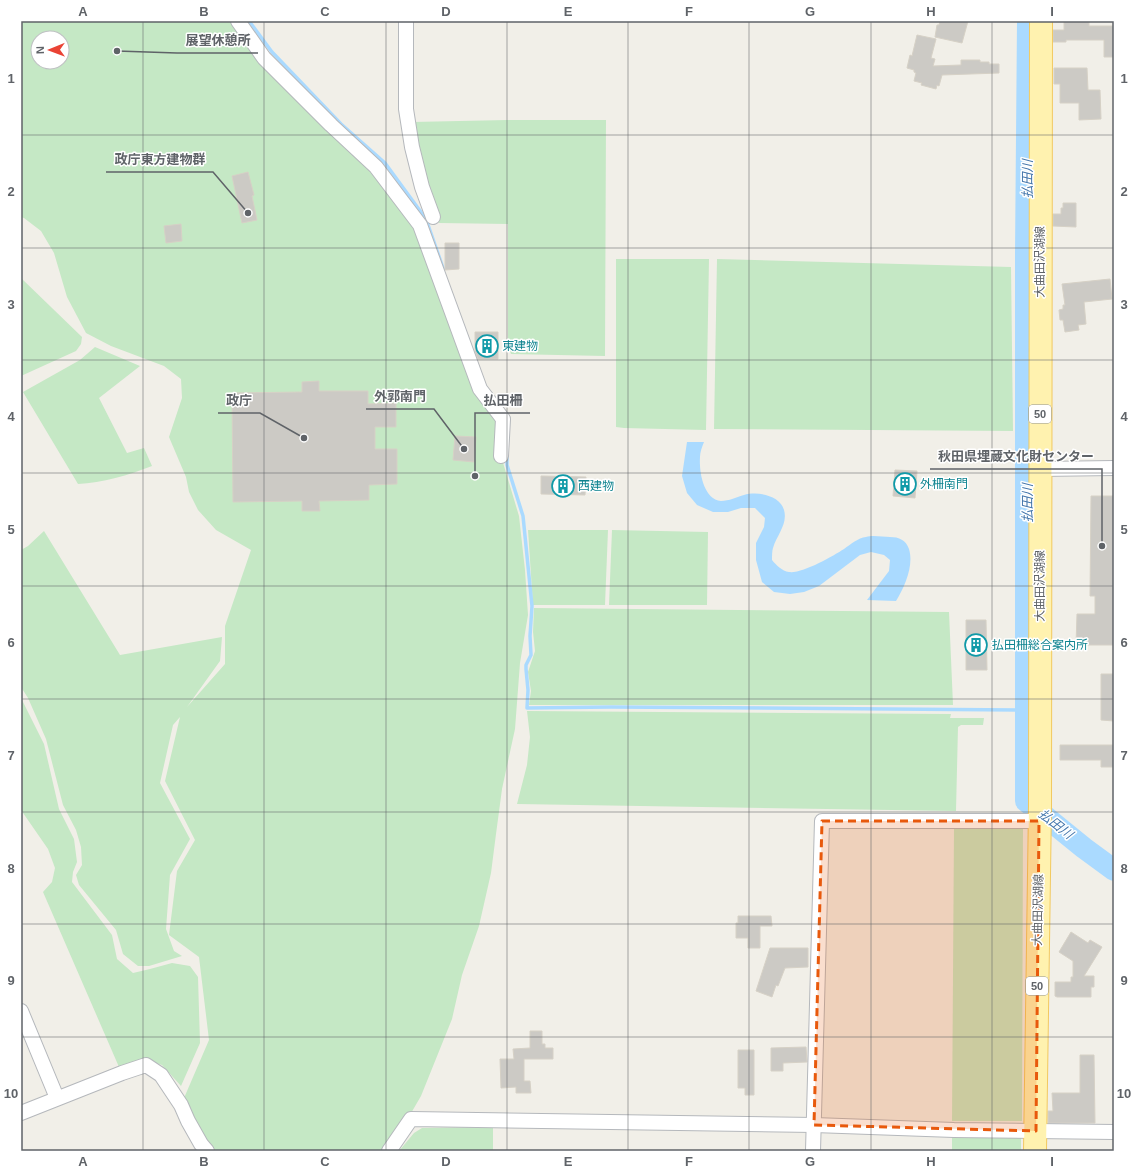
<svg xmlns="http://www.w3.org/2000/svg" width="1135" height="1172" font-family="Helvetica,'Noto Sans JP',sans-serif">
<style>
.green{fill:#c5e8c5;fill-rule:evenodd}
.water{fill:#aadaff}
.lines{fill:none;stroke-linecap:round;stroke-linejoin:round}
.stream{stroke:#aadaff;stroke-width:3.5}
.river{stroke:#aadaff;stroke-width:22}
.building{fill:#cccac5;stroke:#d6d1c6}
.street-casing{stroke:#b5b8bc;stroke-width:16}
.primary-casing{stroke:#f2c960;stroke-width:24}
.street{stroke:#fff;stroke-width:14}
.primary{stroke:#fff2af;stroke-width:22}
.marked{fill:#e8590c;fill-opacity:0.2;stroke:#e8590c;stroke-width:3;stroke-dasharray:8 5;stroke-linejoin:round}
.grid{fill:none;stroke:#5f6368;stroke-width:1;stroke-opacity:0.55}
.labels{text-anchor:middle;dominant-baseline:central;stroke-width:3;stroke-linejoin:round;paint-order:stroke}
.shield{fill:#fff;stroke:#8f9295;stroke-width:1}
.shield-label{font-size:11px;font-weight:bold;fill:#5f6368}
.street-label{font-size:12px;fill:#5f6368;stroke:#fff}
.culture-label{font-size:12px;fill:#0d838f;stroke:#fff;text-anchor:start}
.water-label{font-size:13px;font-style:italic;fill:#4174aa;stroke:#fff}
.leader{fill:none;stroke:#5f6368;stroke-width:1.5}
.callout-dot{fill:#5f6368;stroke:#fff;stroke-width:1.5}
.callout-label{font-size:13px;text-anchor:middle;font-weight:bold;fill:#5f6368;stroke:#fff;stroke-width:3;stroke-linejoin:round;paint-order:stroke}
.neatline{fill:none;stroke:#5f6368;stroke-width:1.5}
.grid-label{font-size:13px;text-anchor:middle;font-weight:bold;fill:#5f6368}
</style>
<rect width="100%" height="100%" fill="#f1efe8"/>
<g class="green">
<path d="M21,21H238L420,225L480,389L503,419L501,456L519,516L525,570L528,615L520,663L515,729L502,789L496,834L491,873L479,926L462,975L452,1019L421,1096L389,1151H207L181,1105L209,1040L199,957L169,935L177,871L195,840L165,781L180,717L173,725L160,783L190,839L170,875L166,929L174,951L182,956L149,966H138L123,954L116,930L79,885L76,875L82,865L81,847L76,830L63,805L46,739L28,698L21,687V550L28,546L44,531L120,655L222,637L220,661L187,707L225,664V626L251,550L216,530L198,510L189,492L186,477L169,437L182,398L181,379L164,366L111,346L86,333L67,297L54,253L41,231L24,218L21,217ZM38,38H62V62H38Z"/>
<path d="M507,120H606L605,356L511,354L508,344V224L439,223L424,171L412,122Z"/>
<path d="M616,259H709L706,430L624,428L616,427Z"/>
<path d="M717,259L1011,267L1013,431L714,429Z"/>
<path d="M21,278L82,337L81,344L76,351L21,376Z"/>
<path d="M95,347L140,366L99,398L127,453L144,448L152,466C129,475 102,483 78,484L23,392L80,360Z"/>
<path d="M528,530H608L605,605H533Z"/>
<path d="M612,530L708,532L707,605H609Z"/>
<path d="M534,608L949,612L953,705H529L531,691L528,672L535,651L533,632Z"/>
<path d="M21,698L44,744L59,809L74,839L77,862L73,872L72,882L112,935L117,959L133,973L150,969L172,963L190,966L198,977L200,1043L181,1086L162,1065L150,1061L119,1067L43,892L52,882L55,868L48,849L21,810Z"/>
<path d="M527,711L951,714L950,718H984L983,725H961L958,727L956,811L517,804L527,765L530,737Z"/>
<path d="M954,827L1023,828L1022,1121H952Z"/>
<path d="M493,1127V1151H399L414,1133L422,1128Z"/>
<rect x="952" y="1136" width="69" height="15"/>
</g>
<path class="water" d="M687,442H704C702,447 700,452 700,457C699,471 703,499 721,501C729,501 737,497 744,495C757,491 780,495 784,510C788,524 777,535 773,548C772,551 772,556 772,560C776,565 782,571 789,572C802,574 833,556 844,549C851,544 858,538 866,537C873,535 883,537 890,537C899,537 906,540 909,549C914,565 905,587 896,601L867,600L889,571L890,560L884,555L871,552L860,555L819,586L804,592L790,594L774,592L762,582L756,560V543L764,527L765,518L755,508H741L728,512H713L697,505L687,493L682,476Z"/>
<g class="lines">
<g class="stream">
<path d="M249,21L272,52L341,124L385,163L426,219L443,268"/>
<path d="M507,456V465L523,516L532,606L530,636L531,655L526,665V669L528,690L527,708L611,707L1026,710"/>
</g>
<path class="river" d="M1028,21L1026,253V801L1084,848L1114,870"/>
</g>
<g class="building">
<path d="M940,21H968L962,43L935,37L937,25H939Z"/>
<path d="M1064,21H1086L1089,22V26H1114V57H1104V40H1066V42H1053V30H1064Z"/>
<path d="M917,35L936,39L931,58L935,59L933,66L961,65V60H980V62H989V64H999V73L942,75L939,86L937,85L936,89L921,85L922,83L914,81L916,73L914,72V70L907,68L910,55L912,56Z"/>
<path d="M1054,68H1087L1088,90H1100L1101,119L1079,120V103H1060V84H1054Z"/>
<path d="M248,172L254,195L252,196L257,220L242,223L232,176Z"/>
<path d="M1063,203H1076V227L1053,226V214H1061V208H1063Z"/>
<path d="M181,224L182,241L166,243L164,226Z"/>
<path d="M445,243H459V269L445,270Z"/>
<path d="M1110,279L1112,299L1084,302L1086,324L1078,325L1079,330L1065,332L1063,320H1060L1059,310L1063,309V305H1065L1062,284Z"/>
<path d="M475,332H498V359H478L475,352Z"/>
<path d="M319,381V391H368V404L396,403V427H375V449H397V484L369,485V500L319,501L320,511H302V501L233,502L232,393L302,392V382Z"/>
<path d="M455,436L476,437L474,462L453,460Z"/>
<path d="M895,470L917,471L915,498L893,496Z"/>
<path d="M541,476L586,477L585,495L541,494Z"/>
<path d="M1091,496H1114V645H1076L1077,614H1095V596H1090Z"/>
<path d="M966,620H986L987,670H966Z"/>
<path d="M1101,674H1114V721L1101,720Z"/>
<path d="M1060,745H1114V767H1101V760H1060Z"/>
<path d="M738,916H771L772,926H760V948H748V938H736V923H738Z"/>
<path d="M1071,932L1088,943L1090,940L1102,947L1084,976H1094V987H1091V997H1057L1055,996V982H1071V977H1073V961L1059,952Z"/>
<path d="M770,948H808V967L785,968L778,986L776,985L772,997L756,991Z"/>
<path d="M530,1031H542V1044H545V1048H553V1059H524V1081H530L531,1093H516V1087L501,1088L500,1059H514L513,1049L530,1048Z"/>
<path d="M806,1047L807,1062L783,1063V1071H771V1048Z"/>
<path d="M738,1050H754V1095H745V1088H738Z"/>
<path d="M1080,1055H1094L1095,1123H1048V1111H1053L1052,1093H1080Z"/>
</g>
<g class="lines">
<g class="street-casing">
<g id="street">
<path d="M238,21L264,58L331,125L376,167L420,225L480,389L503,419L501,456"/>
<path d="M406,21V109L412,147L422,187L433,217"/>
<path d="M1040,469L1114,468"/>
<path d="M21,1011L57,1098"/>
<path d="M21,1113L122,1073L146,1065L161,1075L181,1105L188,1121L201,1144L207,1151"/>
<path d="M389,1151L411,1119L814,1125L954,1130L1114,1132"/>
<path d="M813,1151L822,821H1039"/>
</g>
</g>
<g class="primary-casing">
<path id="primary" d="M1035,1151L1040,806L1041,21"/>
</g>
<use href="#street" class="street"/>
<use href="#primary" class="primary"/>
</g>
<path class="marked" d="M822,821H1039L1036,1131L814,1125Z"/>
<path class="grid" d="M143,21V1151M264,21V1151M386,21V1151M507,21V1151M628,21V1151M749,21V1151M871,21V1151M992,21V1151M21,135H1114M21,248H1114M21,360H1114M21,473H1114M21,586H1114M21,699H1114M21,812H1114M21,924H1114M21,1037H1114"/>
<defs>
<g id="building-ring" transform="scale(1.15)"><circle r="9.5" fill="#fff" stroke="#0f9aa8" stroke-width="1.5"/><path d="M-4-6H4V6H1V3H-1V6H-4ZM-2.5-4.3h1.7v1.8h-1.7ZM.8-4.3h1.7v1.8H.8ZM-2.5-1h1.7V.8h-1.7ZM.8-1h1.7V.8H.8Z" fill="#0f9aa8"/></g>
</defs>
<g fill-rule="evenodd">
<use href="#building-ring" x="487" y="346"/>
<use href="#building-ring" x="905" y="484"/>
<use href="#building-ring" x="563" y="486"/>
<use href="#building-ring" x="976" y="645"/>
</g>
<g class="labels">
<g class="shield">
<rect x="1029" y="405" width="22" height="18" rx="3"/>
<rect x="1026" y="977" width="22" height="18" rx="3"/>
</g>
<g class="shield-label">
<text x="1040" y="414">50</text>
<text x="1037" y="986">50</text>
</g>
<g class="street-label">
<text transform="translate(1040 262) rotate(-90)">大曲田沢湖線</text>
<text transform="translate(1040 586) rotate(-90)">大曲田沢湖線</text>
<text transform="translate(1038 910) rotate(-89)">大曲田沢湖線</text>
</g>
<g class="culture-label">
<text x="502" y="346">東建物</text>
<text x="920" y="484">外柵南門</text>
<text x="578" y="486">西建物</text>
<text x="992" y="645">払田柵総合案内所</text>
</g>
<g class="water-label">
<text transform="translate(1027 179) rotate(-90)">払田川</text>
<text transform="translate(1027 503) rotate(-90)">払田川</text>
<text transform="translate(1056 824) rotate(38)">払田川</text>
</g>
</g>
<path class="leader" d="M117 51L177 53H258M248 213L213 172H106M464 449L434 409H366M304 438L260 413H218M475 476L475 413H530M1102 546L1102 469H930"/>
<g class="callout-dot">
<circle cx="117" cy="51" r="4"/>
<circle cx="248" cy="213" r="4"/>
<circle cx="464" cy="449" r="4"/>
<circle cx="304" cy="438" r="4"/>
<circle cx="475" cy="476" r="4"/>
<circle cx="1102" cy="546" r="4"/>
</g>
<g class="callout-label">
<text x="218" y="45">展望休憩所</text>
<text x="160" y="164">政庁東方建物群</text>
<text x="400" y="401">外郭南門</text>
<text x="239" y="405">政庁</text>
<text x="503" y="405">払田柵</text>
<text x="1016" y="461">秋田県埋蔵文化財センター</text>
</g>
<rect width="1135" height="1172" fill="none" stroke="#ffffff" stroke-width="44"/>
<g transform="translate(50 50) rotate(269)"><circle r="19" fill="#ffffff" stroke="#bfc1c3"/>
<path d="M0-3L7 15L0 10L-7 15Z" fill="#ea4335"/>
<text y="-6" font-size="11" font-weight="bold" text-anchor="middle" fill="#5f6368">N</text>
</g>
<rect x="22" y="22" width="1091" height="1128" class="neatline"/>
<g class="grid-label">
<text x="83" y="16">A</text>
<text x="204" y="16">B</text>
<text x="325" y="16">C</text>
<text x="446" y="16">D</text>
<text x="568" y="16">E</text>
<text x="689" y="16">F</text>
<text x="810" y="16">G</text>
<text x="931" y="16">H</text>
<text x="1052" y="16">I</text>
<text x="11" y="83">1</text>
<text x="1124" y="83">1</text>
<text x="11" y="196">2</text>
<text x="1124" y="196">2</text>
<text x="11" y="309">3</text>
<text x="1124" y="309">3</text>
<text x="11" y="421">4</text>
<text x="1124" y="421">4</text>
<text x="11" y="534">5</text>
<text x="1124" y="534">5</text>
<text x="11" y="647">6</text>
<text x="1124" y="647">6</text>
<text x="11" y="760">7</text>
<text x="1124" y="760">7</text>
<text x="11" y="873">8</text>
<text x="1124" y="873">8</text>
<text x="11" y="985">9</text>
<text x="1124" y="985">9</text>
<text x="11" y="1098">10</text>
<text x="1124" y="1098">10</text>
<text x="83" y="1166">A</text>
<text x="204" y="1166">B</text>
<text x="325" y="1166">C</text>
<text x="446" y="1166">D</text>
<text x="568" y="1166">E</text>
<text x="689" y="1166">F</text>
<text x="810" y="1166">G</text>
<text x="931" y="1166">H</text>
<text x="1052" y="1166">I</text>
</g>
</svg>
